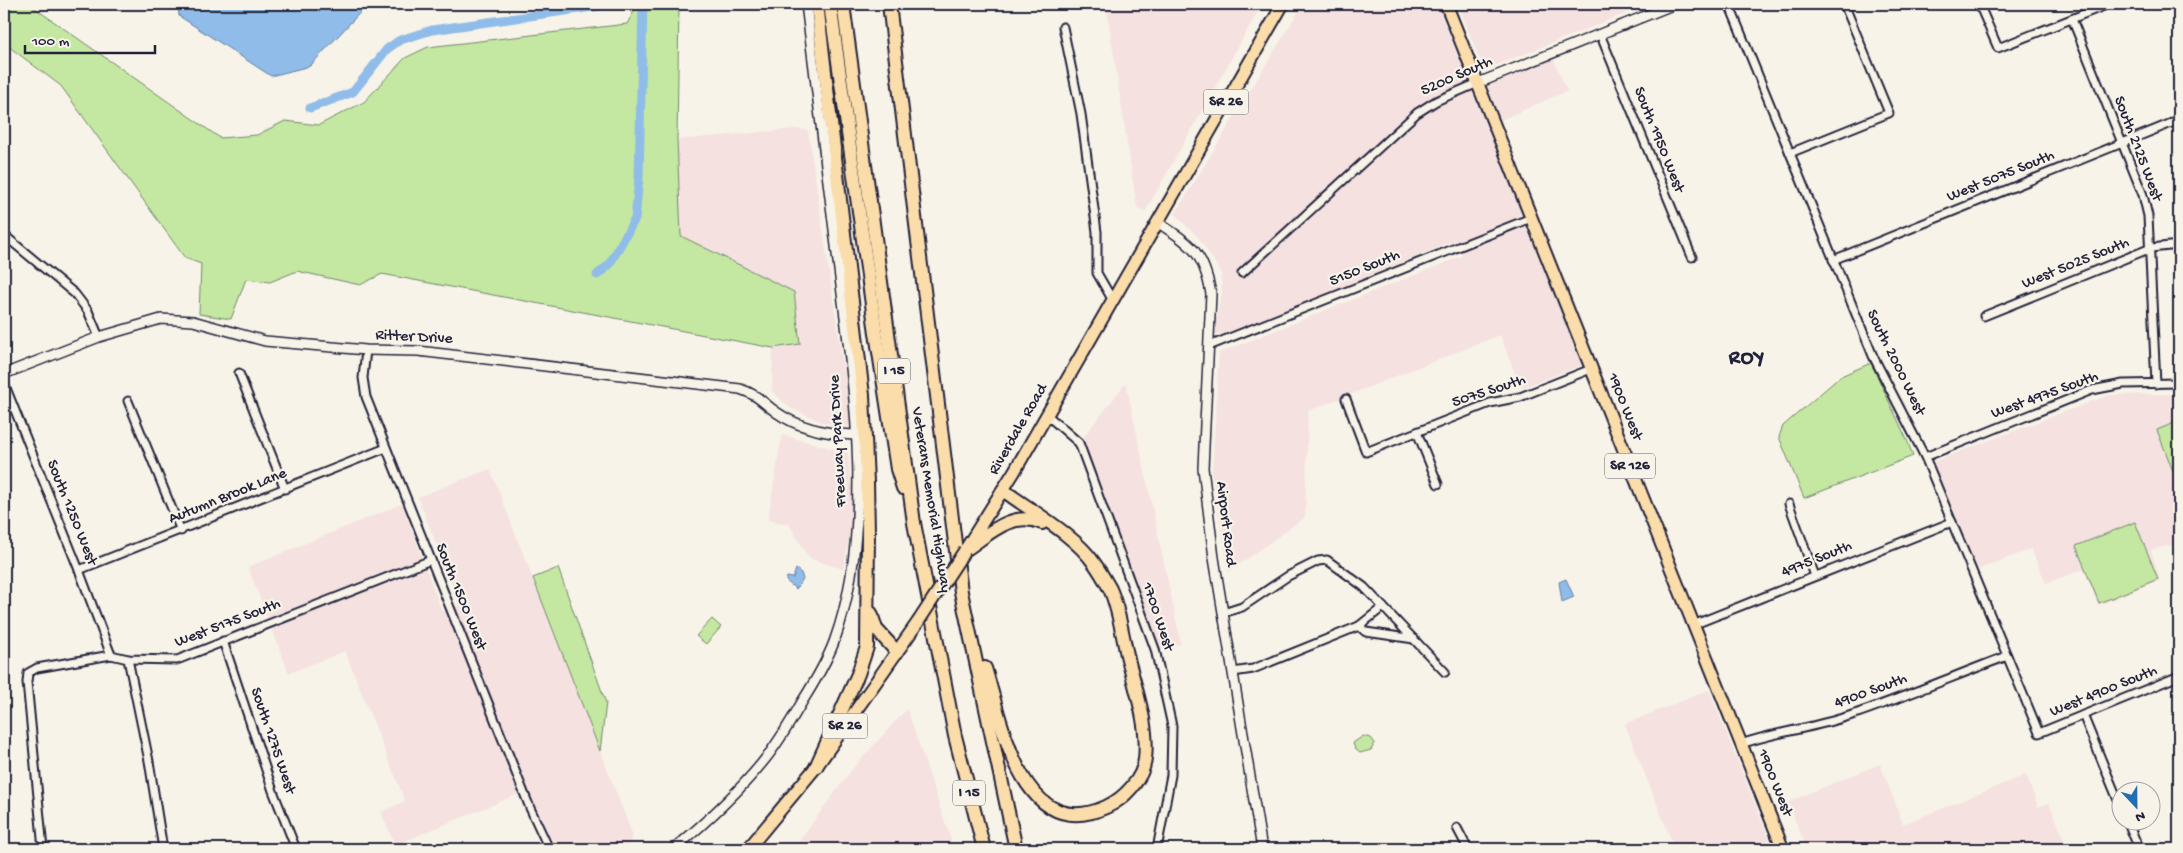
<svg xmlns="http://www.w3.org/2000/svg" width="2183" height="853" font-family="'Gochi Hand',sans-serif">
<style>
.built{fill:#f4e1e0}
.green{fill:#c4e8a1;stroke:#73856e}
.water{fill:#90bce9;stroke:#647ea3}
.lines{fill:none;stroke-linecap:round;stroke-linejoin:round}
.canal{stroke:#90bce9;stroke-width:9}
.minor-casing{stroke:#22223b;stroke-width:11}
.tertiary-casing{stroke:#22223b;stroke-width:12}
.primary-casing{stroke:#22223b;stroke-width:15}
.motorway-casing{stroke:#22223b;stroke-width:16}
.minor{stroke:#f7f3e8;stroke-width:7}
.tertiary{stroke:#f7f3e8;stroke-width:9}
.primary{stroke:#fbddab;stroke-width:11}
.motorway{stroke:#fbddab;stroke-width:12}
.primary-bridge-casing{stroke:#22223b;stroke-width:15;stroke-linecap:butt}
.primary-bridge{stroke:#fbddab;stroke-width:11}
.labels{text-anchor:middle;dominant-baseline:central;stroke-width:4.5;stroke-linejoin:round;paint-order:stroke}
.shield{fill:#f7f3e8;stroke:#62616f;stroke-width:1}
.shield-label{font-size:15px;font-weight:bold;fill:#22223b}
.street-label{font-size:16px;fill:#22223b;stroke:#f7f3e8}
.district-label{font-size:21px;font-weight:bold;letter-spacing:1px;fill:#22223b;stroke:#f7f3e8}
</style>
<rect width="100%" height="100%" fill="#f7f3e8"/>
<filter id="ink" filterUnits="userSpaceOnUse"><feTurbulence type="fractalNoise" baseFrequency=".02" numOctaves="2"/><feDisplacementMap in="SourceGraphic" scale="10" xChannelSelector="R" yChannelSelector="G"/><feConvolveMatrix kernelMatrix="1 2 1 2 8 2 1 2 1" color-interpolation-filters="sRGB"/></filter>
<g filter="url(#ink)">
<g class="built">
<path d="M1106,4H1262L1145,212L1137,207Z"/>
<path d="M1303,4H1437L1582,365L1521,388L1500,335L1308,411L1305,517L1229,572L1212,475L1219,353L1462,256L1456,240L1225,335L1213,334L1222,293L1221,272L1199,238L1175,214Z"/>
<path d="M1458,4H1649L1484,70Z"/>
<path d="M1553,58L1567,91L1500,120L1487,85Z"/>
<path d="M795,129L808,130L852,427L823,422L790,408L772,391L773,348L800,343L794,292L680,237L677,140Z"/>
<path d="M1126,383L1181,644L1155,649L1079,443Z"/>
<path d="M2179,394V543L2151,550L2160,580L2098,605L2084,569L2046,583L2031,549L1969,573L1925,465L2109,395Z"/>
<path d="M782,435L848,453L854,511L843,569L809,558L789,524L768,520Z"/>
<path d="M490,469L633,836L625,849H555L528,790L395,845L381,812L405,801L345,651L289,673L248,567L402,504L442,612L460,605L418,497Z"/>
<path d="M1709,690L1773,849H1675L1625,724Z"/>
<path d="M907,709L954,849H793L854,767Z"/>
<path d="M1880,764L1903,824L2026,775L2038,807L2049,803L2068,849H1807L1788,802Z"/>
</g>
<g class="green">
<path d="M4,4H28L33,7L220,138L257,135L285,121L319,125L364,102L405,58L428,47L627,24L638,4H679L677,140L681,236L794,292L800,344L773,348L382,274L360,285L297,271L270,282L246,279L231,319L199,314L201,264L185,258L61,86L4,43Z"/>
<path d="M1871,363L1907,440L1913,456L1804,498L1779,437L1783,426L1841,376Z"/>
<path d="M2179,421V468L2173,471L2157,430Z"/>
<path d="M2135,522L2158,579L2099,603L2076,546Z"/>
<path d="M558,568L606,703L600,751L533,578Z"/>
<path d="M712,619L721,627L706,644L696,636Z"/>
<path d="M1363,736L1371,738L1375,743L1371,750L1360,753L1355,749L1353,743Z"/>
</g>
<g class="water">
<path d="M178,4H368L310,66L271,76L179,16Z"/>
<path d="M796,569L801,573L803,579L796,589L786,581L787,577L793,578Z"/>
<path d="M1566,579L1574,597L1562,602L1559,582Z"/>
</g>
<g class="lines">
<g class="canal">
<path d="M612,5L628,4"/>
<path d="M310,108L353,92L387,49L400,40L432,30L614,4"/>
<path d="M597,275L609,265L635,219L639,178L643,4"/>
</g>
<g class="minor-casing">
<g id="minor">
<path d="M1729,4L1873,356L1925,457L2039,733L2179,676"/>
<path d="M1979,4L1998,48L2109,4"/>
<path d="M2072,19L2143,195L2148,216L2156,384"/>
<path d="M1063,27L1081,114L1092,194L1097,232V273L1112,299"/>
<path d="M1600,34L1692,257"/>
<path d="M1790,153L1889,113L1844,4"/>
<path d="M4,235L75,294L88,311L99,337"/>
<path d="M1833,260L2179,120"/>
<path d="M1242,273L1417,113L1436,101L1478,83"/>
<path d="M1984,316L2151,248L2179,245"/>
<path d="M1209,346L1531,218"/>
<path d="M366,350L363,378L366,397L530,808L549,849"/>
<path d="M239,373L285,489"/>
<path d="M4,383L79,570L111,655"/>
<path d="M1346,399L1366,452L1490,403L1520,397L1591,369"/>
<path d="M128,401L181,531"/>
<path d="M1047,415L1079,443L1155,649L1172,726L1171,775L1157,849"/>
<path d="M1417,432L1438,484"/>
<path d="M1925,457L2092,390L2123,384L2179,383"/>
<path d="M1789,504L1815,576"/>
<path d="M79,570L386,448"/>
<path d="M1223,613L1242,607L1288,576L1318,561L1327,560L1364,587L1445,672"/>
<path d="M1693,625L1952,522"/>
<path d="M1359,626L1383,607"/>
<path d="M223,641L273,791L296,849"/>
<path d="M128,659L149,761L163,849"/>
<path d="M1233,672L1253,669L1359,626L1366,632L1414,639"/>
<path d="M2083,715L2120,805"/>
<path d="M1741,744C1776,732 1813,728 1849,716C1902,698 1954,676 2007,656"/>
<path d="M2127,820L2139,849"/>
<path d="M1457,828L1468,849"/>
<path d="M43,849L27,682L28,673L37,668L111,655L128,659L177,660L431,560"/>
</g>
</g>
<g class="tertiary-casing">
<g id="tertiary">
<path d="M1478,83L1675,4"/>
<path d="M1157,222C1191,244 1204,252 1211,294L1203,468L1214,558L1262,849"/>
<path d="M4,374L99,337L161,319L193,321L265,341L366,350L418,351L740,389C758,395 762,402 776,412C800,429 827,434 855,435"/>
<path d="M674,849C705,823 736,795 762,763C777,745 790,723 802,702C814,683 826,663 834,642C876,527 853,381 838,262C827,176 817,90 806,4"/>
</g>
</g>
<g class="primary-casing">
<g id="primary">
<path d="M1446,4L1783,849"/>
<path d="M967,547L1014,472L1283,4"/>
<path d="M748,849L816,767L918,622"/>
</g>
</g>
<g class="motorway-casing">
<g id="motorway">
<path d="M830,4L876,333L897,469L903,488"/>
<path d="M843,4L914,523L955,736L984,849"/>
<path d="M889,4L961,592L1016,849"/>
<path d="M965,550C989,534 1012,510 1042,523"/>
<path d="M871,613L876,629L897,652"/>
<path d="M985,668C1002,723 1022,845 1106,807C1124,799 1143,779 1145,759C1149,725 1135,688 1127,655C1122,634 1119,609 1110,589C1105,580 1100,571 1094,563C1075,535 1031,511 1003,490"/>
<path d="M816,767L858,674L867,647L868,531L867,482L863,395L817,4"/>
</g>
</g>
<use href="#minor" class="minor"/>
<use href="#tertiary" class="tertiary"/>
<use href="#primary" class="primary"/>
<use href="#motorway" class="motorway"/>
<g class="primary-bridge-casing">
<path id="primary-bridge" d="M918,622L965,550"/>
</g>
<use href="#primary-bridge" class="primary-bridge"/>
</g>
</g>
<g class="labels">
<g class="shield">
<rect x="1203.5" y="89.5" width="45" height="25" rx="4"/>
<rect x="878" y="358.5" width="32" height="25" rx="4"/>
<rect x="1605" y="453.5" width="50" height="25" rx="4"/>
<rect x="822.5" y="713.5" width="45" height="25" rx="4"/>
<rect x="953" y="780.5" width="32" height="25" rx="4"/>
</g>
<g class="shield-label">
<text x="1226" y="102">SR 26</text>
<text x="894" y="371">I 15</text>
<text x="1630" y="466">SR 126</text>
<text x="845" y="726">SR 26</text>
<text x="969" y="793">I 15</text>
</g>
<g class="street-label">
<text transform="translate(1457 77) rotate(-24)">5200 South</text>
<text transform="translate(1658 140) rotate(68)">South 1950 West</text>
<text transform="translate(2137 149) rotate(69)">South 2125 West</text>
<text transform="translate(2001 177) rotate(-22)">West 5075 South</text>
<text transform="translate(2076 264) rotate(-22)">West 5025 South</text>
<text transform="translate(1365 269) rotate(-22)">5150 South</text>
<text transform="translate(414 338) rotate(3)">Ritter Drive</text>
<text transform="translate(1895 363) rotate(64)">South 2000 West</text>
<text transform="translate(1489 392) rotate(-18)">5075 South</text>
<text transform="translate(2045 396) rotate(-20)">West 4975 South</text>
<text transform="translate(1624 407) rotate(68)">1900 West</text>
<text transform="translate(1019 430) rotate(-60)">Riverdale Road</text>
<text transform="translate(839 441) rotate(-93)">Freeway Park Drive</text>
<text transform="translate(228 497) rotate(-22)">Autumn Brook Lane</text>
<text transform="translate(930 500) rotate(81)">Veterans Memorial Highway</text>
<text transform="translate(71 513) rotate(68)">South 1250 West</text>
<text transform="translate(1225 524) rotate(83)">Airport Road</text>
<text transform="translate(1817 560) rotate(-22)">4975 South</text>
<text transform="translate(460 597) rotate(68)">South 1500 West</text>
<text transform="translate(1157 617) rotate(71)">1700 West</text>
<text transform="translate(228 624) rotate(-21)">West 5175 South</text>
<text transform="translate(1871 692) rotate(-20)">4900 South</text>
<text transform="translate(2104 692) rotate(-22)">West 4900 South</text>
<text transform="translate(272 741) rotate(71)">South 1275 West</text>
<text transform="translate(1774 783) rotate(68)">1900 West</text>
</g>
<g class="district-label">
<text x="1747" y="359">ROY</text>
</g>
</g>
<rect width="2183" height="853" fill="none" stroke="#f7f3e8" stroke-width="20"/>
<rect x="10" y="10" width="2163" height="833" fill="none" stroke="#22223b" stroke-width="2" filter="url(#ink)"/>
<g transform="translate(2136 806) rotate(158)"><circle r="24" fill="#f7f3e8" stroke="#a29fa3"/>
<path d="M0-4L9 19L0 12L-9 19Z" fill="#1f6fb2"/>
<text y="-8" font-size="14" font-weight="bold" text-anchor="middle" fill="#22223b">N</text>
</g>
<path d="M25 45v8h130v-8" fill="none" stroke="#22223b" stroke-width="2.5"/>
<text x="32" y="45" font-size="15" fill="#22223b" stroke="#f7f3e8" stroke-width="4" paint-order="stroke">100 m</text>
</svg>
